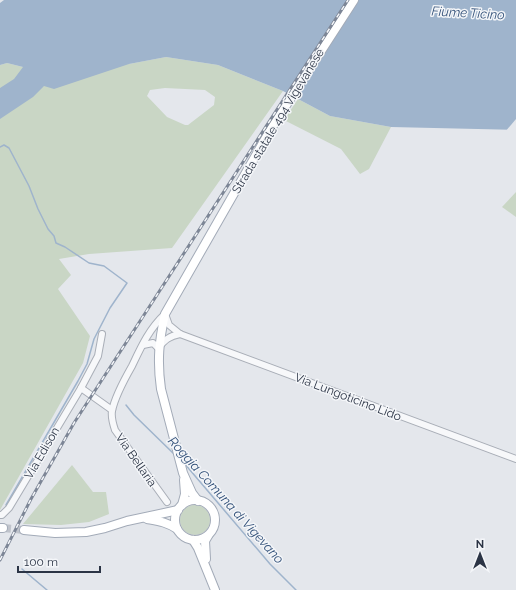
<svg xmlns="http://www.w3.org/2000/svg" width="516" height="590" font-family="Raleway,sans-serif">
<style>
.green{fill:#c9d6c5;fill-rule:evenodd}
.water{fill:#9fb4cc}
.pier{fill:#e4e7ec}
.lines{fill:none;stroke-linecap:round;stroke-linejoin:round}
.stream{stroke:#9fb4cc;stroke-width:1.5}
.major-tunnel{stroke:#bfc3cb;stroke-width:8;stroke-dasharray:8 4;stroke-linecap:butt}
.minor-casing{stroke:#a9aeb7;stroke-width:8}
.major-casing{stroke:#a3abb8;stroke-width:10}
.minor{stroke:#f7f8fa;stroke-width:6}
.major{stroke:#fff;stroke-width:8}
.rail-casing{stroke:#7d8696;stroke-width:3}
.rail{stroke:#f4f6f9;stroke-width:1.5;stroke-dasharray:4.5;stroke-linecap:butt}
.labels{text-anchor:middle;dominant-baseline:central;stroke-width:3;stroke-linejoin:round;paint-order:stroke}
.street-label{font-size:12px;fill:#2b3445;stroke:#f4f6f9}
.water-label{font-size:13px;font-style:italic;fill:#34527a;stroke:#f4f6f9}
</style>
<rect width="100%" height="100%" fill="#e4e7ec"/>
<g class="green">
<path d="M166,57L218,65L283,91L172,248L89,254L59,259L71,275L58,289L90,336L83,363L0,510V65L7,63L23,67L129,64ZM165,88L205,90L215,97L214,105L188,125H185L167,117L147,96L150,90Z"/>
<path d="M298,99L330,116L391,127L369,169L360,174L341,149L284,120Z"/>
<path d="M516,192V217L502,207Z"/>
<path d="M72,465L93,492H106L109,514L89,522L61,525L23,524Z"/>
<circle cx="195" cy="520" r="15"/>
</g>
<path class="water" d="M4,0H516V130L391,127L330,116L283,91L218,65L166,57L129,64L54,89L44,86L33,97L0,119V88L14,79L23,67L7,63L0,65V3Z"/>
<path class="pier" d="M516,119V132H505Z"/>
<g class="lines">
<g class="stream">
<path d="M0,147L4,145L9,148L29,186L38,209L48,229L54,236L56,243L65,247L89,263L104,266L127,283L110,308L94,339L87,364L78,381L6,505"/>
<path d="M126,405L134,415L174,454"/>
<path d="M184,463L270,564L296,590"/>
<path d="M22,569L47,590"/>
</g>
<path class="major-tunnel" d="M3,528L24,530"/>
<g class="minor-casing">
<g id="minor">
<path d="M143,345L153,343L158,348C165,340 169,336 180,334"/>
<path d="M81,388L98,356L102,334"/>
<path d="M167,502L115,430C113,424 111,417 112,411C115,396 124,380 132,366C141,347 149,329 165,314L169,325L180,334L516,459"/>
<path d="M0,515H2L9,508L81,388L112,410"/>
</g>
</g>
<g class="major-casing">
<g id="major">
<circle cx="195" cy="520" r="20"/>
<path d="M198,501L192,493L183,473L161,389C157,361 159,341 165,314L272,127L354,0"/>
<path d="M182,505L185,494L184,480"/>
<path d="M147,519C158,521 167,522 177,529"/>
<path d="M0,528H3"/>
<path d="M24,530L55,533L86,532L105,528L127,521L178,510"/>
<path d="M193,540L198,548L215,590"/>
<path d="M206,559L205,541L208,536"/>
</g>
</g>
<use href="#minor" class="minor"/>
<use href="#major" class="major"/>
<g class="rail-casing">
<path id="rail" d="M0,560L31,499L74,423L348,0"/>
</g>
<use href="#rail" class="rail"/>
</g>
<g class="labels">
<g class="street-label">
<text transform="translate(278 121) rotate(-59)">Strada statale 494 Vigevanese</text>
<text transform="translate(348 397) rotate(21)">Via Lungoticino Lido</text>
<text transform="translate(42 453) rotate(-60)">Via Edison</text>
<text transform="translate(136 460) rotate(55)">Via Bellaria</text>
</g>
<g class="water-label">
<text transform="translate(468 13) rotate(3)">Fiume Ticino</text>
<text transform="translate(226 500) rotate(48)">Roggia Comuna di Vigevano</text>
</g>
</g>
<g transform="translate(480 554)" stroke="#f4f6f9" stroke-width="3" paint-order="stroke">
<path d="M0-3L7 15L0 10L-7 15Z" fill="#2b3445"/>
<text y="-6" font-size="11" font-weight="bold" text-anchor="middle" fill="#2b3445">N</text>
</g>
<path d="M18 566v6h82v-6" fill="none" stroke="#2b3445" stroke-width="2"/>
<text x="24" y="566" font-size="12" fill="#2b3445" stroke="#f4f6f9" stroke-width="3" paint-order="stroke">100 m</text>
</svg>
